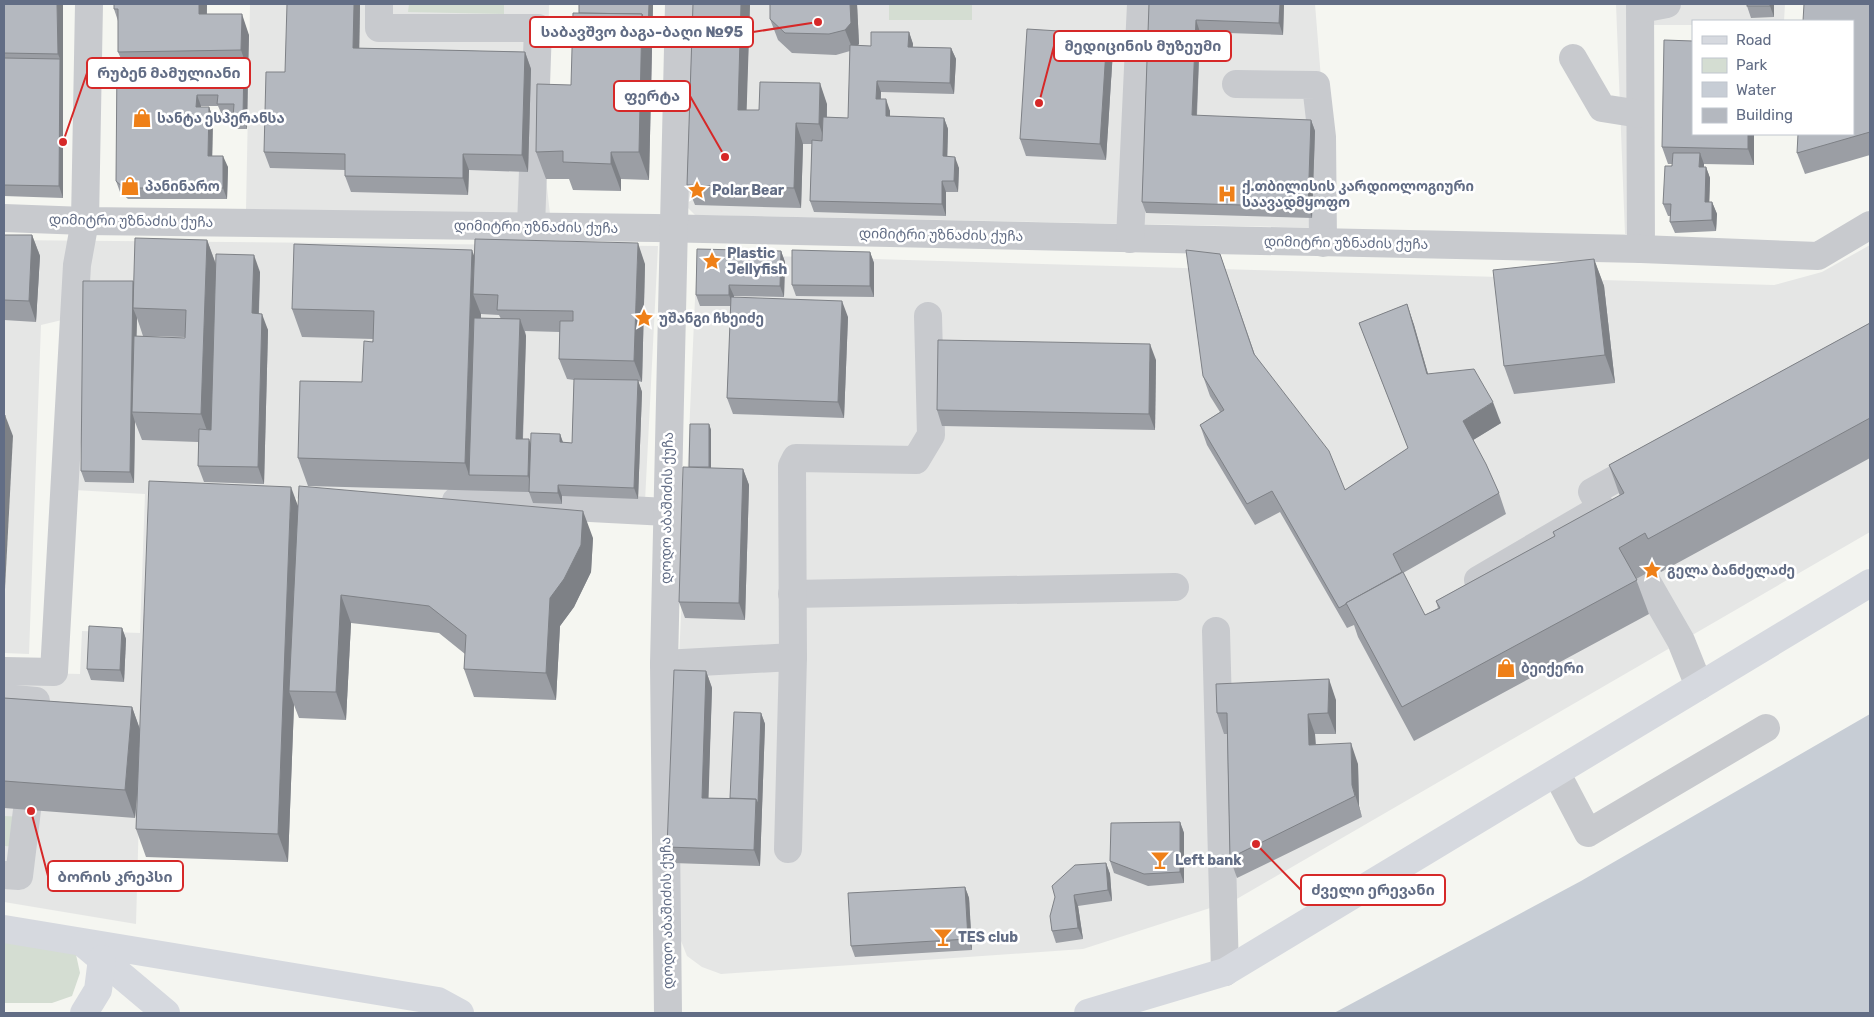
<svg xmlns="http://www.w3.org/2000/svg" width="1874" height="1017" font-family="Rubik,'Noto Sans Georgian',sans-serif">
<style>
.built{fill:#e5e6e5}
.green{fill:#d4ddd2}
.water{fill:#c7cdd5}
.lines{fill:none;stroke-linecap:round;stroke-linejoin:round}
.minor{stroke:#c8cace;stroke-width:28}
.major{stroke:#d6d9df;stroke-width:28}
.wall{fill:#9b9ea4;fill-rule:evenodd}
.shaded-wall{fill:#7e8186}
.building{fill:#b4b8bf;stroke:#7e8186}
.labels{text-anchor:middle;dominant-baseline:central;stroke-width:5;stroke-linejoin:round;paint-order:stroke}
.poi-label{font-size:14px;font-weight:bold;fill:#626d85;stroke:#fff;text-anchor:start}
.street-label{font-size:14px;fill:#626d85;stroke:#fff}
.leader{fill:none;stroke:#d62828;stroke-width:2}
.callout-dot{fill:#d62828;stroke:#fff;stroke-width:2}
.callout{fill:#fff;stroke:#d62828;stroke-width:2}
.callout-label{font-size:15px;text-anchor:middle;font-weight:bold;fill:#626d85}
</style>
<rect width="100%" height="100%" fill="#f5f6f1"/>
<g class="built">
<path d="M250,4H549L546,179L550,214L246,210Z"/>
<path d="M690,4H1315L1333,228L695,215L687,207Z"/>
<path d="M1616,4H1785L1784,21H1693V25H1651L1649,235L1625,234Z"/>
<path d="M4,240L658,246L644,521L148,489L136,924L4,902V672L80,674L82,631L140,633L145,494L74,490L62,320L41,325L29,654L4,653Z"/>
<path d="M1870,245V532L1235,900L1083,949L721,974L702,967L687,956L668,908L697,254L1774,285L1822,272Z"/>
</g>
<g class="green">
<path d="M409,4H504V14L408,12Z"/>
<rect x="889" y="4" width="83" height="16"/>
<path d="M4,816L25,817L23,847L4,846Z"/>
<path d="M4,938L75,950L80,973L72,996L52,1003H4Z"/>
</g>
<path class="water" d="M1870,714V1013H1334L1581,881Z"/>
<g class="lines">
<g class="minor">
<path d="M379,4V28H538L531,227"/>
<path d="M1640,4L1641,249"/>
<path d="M1641,9L1667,4"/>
<path d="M1573,58L1602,108L1640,114"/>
<path d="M1236,84L1316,85L1322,137L1323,243"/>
<path d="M4,218L85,221L655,228L1641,249L1818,256L1870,225"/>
<path d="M1130,239L1141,4"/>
<path d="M456,501L667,512"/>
<path d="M1643,575L1681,641L1699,686"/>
<path d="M1478,580L1601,508L1592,492L1648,461"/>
<path d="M792,594L1175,587"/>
<path d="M1216,631L1225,972"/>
<path d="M664,664L793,657"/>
<path d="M4,671L54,672L77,265L85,221L89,4"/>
<path d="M4,698L36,701L35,712"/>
<path d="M1557,774L1588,833L1766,728"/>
<path d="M788,849L793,657L792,466L796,458L916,460L931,435L928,316"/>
<path d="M4,875L19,876L27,810"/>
<path d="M668,1013L664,664L679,4"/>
</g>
<g class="major">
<path d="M4,929L438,1001L460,1013"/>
<path d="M84,944L166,1013"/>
<path d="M84,1013L98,990L102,959"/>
<path d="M1088,1013L1225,972L1870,583"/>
</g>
</g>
<g class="wall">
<path d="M4,4H63V198L4,196Z"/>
<path d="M114,4H207V14L249,35L247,129H237L233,118V115H222L218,106H201V107H209L213,118L212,156L228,167L227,199H128L120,192L116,181L122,61L118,52V21L114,9Z"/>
<path d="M360,4L359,48L525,52L531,69L528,172L469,170L468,195L351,192L345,176V170L270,168L264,152L285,72Z"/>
<path d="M653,4L649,180L621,179V191L573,190L569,179H546L536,152L571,85L579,13Z"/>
<path d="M693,4H750L746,110H759L827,104V117L848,118L850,51L836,55L792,53L778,40L770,19L857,4L859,44L857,46H871L909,32L913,44L912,47L951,48L956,59L954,94L881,92V99L890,111V116L944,118L948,129L947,157L959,168L958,192H946V216L814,212L810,201L812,144H803L801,208L695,205L687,185Z"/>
<path d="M1149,4H1284L1283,35L1200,32L1197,116L1311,120L1315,131L1312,218L1146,213L1142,202Z"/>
<path d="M1774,4V17L1751,18L1747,6Z"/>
<path d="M1870,4V155L1805,174L1797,153Z"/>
<path d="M1107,34L1113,50L1106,160L1026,156L1020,139Z"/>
<path d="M1693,134H1754V165L1704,164V167H1706L1710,178L1709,202H1712L1717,214L1716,231L1675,233L1670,222L1671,216H1668L1663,204L1672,164H1668L1662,147Z"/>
<path d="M4,235H32L40,256L36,322L4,320Z"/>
<path d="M207,240L216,264L260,272L259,313L268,330L264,484L204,482L198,466V442L142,440L135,422L134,483L85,482L81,471L133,281L134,283ZM137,318L143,336L185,337V338L136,336Z"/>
<path d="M781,251L785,262L784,297L734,296V297L848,317L844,418L733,414L727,398L731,306H700L696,295Z"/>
<path d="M870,252L874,263V297L796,296L792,285Z"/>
<path d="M1220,254L1255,355L1345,490L1408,448L1359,323L1407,304L1414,325L1428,374L1501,423L1473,440L1499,493L1506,514L1403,573L1425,615L1438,608L1436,601L1555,536L1553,532L1620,496L1609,465L1870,323V458L1661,572L1658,567L1636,579L1649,614L1414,741L1358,637L1354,625L1347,628L1280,512L1255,525L1207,445L1200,425L1220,412L1210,396L1203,376Z"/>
<path d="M474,256L645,264L642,382L638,381L642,392L638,499L562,496V504L533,503L529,492L308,486L298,458L362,382L373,339L302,337L292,309ZM481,314L499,315L501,319L481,318ZM525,331L560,332L559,359L567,379L574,380L572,443L563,442L560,434L531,444L523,439L526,336Z"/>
<path d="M1594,259L1604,286L1615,383L1514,394L1504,366Z"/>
<path d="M1156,360L1155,430L942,426L937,410Z"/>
<path d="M709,424L711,430V468L743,469L749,485L745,620L685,618L679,602Z"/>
<path d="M298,507L593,538L591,572L574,607L560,626L556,700L474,697L464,669L465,654L439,633L351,623L346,720L299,718L294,705L288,862L146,857L136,829L138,788L135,818L4,808V698L132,707L140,730Z"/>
<path d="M122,628L126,639L124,682L91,680L87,669Z"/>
<path d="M706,671L712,688L708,798H730L761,713L765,724L760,866L673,863L667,847Z"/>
<path d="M1336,700V734H1315L1316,744L1358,764L1359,806L1362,817L1237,878L1230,858L1227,734H1224L1217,713Z"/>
<path d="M1180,822L1184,833V883L1148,886L1114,873L1110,861Z"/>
<path d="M1106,863L1110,874L1112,901L1078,906L1083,939L1056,943L1052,931L1055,897Z"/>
<path d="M965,887L969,898L972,950L855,957L851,946Z"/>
</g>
<g class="shaded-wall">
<path d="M57,4H63V198L59,186L60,59L58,54Z"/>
<path d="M199,4H207L206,34L199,14Z"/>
<path d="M354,4H360L359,64L353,48Z"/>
<path d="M649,4H653L649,180L639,152L642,14Z"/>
<path d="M741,4H750L746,130L738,110Z"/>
<path d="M850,4H857L859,44L853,50L845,30Z"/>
<path d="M1280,4H1284L1283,35L1279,23Z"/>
<path d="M1770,4H1774V17L1770,6Z"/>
<path d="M242,14L249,35L248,71L241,50Z"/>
<path d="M1196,20L1200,32L1196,127L1192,115Z"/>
<path d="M909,32L913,44L912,58L908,47Z"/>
<path d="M1107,34L1113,50L1106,160L1100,144Z"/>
<path d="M951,48L956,59L954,94L950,83Z"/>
<path d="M525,52L531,69L528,172L522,155Z"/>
<path d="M244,60L248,71L247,129L243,118Z"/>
<path d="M877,81L881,92L880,111L876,99Z"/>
<path d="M820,83L827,104L826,145L819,124Z"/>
<path d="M197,95L201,106V118L196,107Z"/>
<path d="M886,99L890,111V127L886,116Z"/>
<path d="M209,107L213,118L212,167L208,156Z"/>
<path d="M944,118L948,129L947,168L943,156Z"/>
<path d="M1311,120L1315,131L1312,218L1308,207Z"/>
<path d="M796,123L803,144L801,208L794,188Z"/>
<path d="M1748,134H1754V165L1748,149Z"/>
<path d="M611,152L621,179V191L611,164Z"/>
<path d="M1700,153L1704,164L1703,178L1699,167Z"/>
<path d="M463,154L469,170L468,195L463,178Z"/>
<path d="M223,156L228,167L227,199L223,188Z"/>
<path d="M955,157L959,168L958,192L954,181Z"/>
<path d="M1706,167L1710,178L1709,213L1705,202Z"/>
<path d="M942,181L946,192V216L942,204Z"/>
<path d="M1712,202L1717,214L1716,231L1712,220Z"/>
<path d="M32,235L40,256L36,322L29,301Z"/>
<path d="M207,240L217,268L211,442L201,414Z"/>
<path d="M638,243L645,264L642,382L634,361Z"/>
<path d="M472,250L482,277L473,294L481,314L475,475H469L465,463Z"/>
<path d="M781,251L785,262L784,297L780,286Z"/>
<path d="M870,252L874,263V297L870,286Z"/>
<path d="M254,255L260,272L258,330L252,313Z"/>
<path d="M1594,259L1604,286L1615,383L1605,355Z"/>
<path d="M133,281L137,292L133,308L137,318L135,412H132L135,422L134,483L130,472Z"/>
<path d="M729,285L734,296L733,306L729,295Z"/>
<path d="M842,301L848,317L844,418L838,402Z"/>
<path d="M1407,304L1414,325L1434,395L1427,374Z"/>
<path d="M262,314L268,330L264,484L258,467Z"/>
<path d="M520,319L526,336L522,455L516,439Z"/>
<path d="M1150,344L1156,360L1155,430L1149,414Z"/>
<path d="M638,380L642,392L638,499L634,488Z"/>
<path d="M1493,402L1501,423L1470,442L1463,421Z"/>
<path d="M5,415L13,436L4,608V442Z"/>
<path d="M709,424L711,430V473L709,467Z"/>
<path d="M560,434L564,446L560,442Z"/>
<path d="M529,439L535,455L534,493L528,476Z"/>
<path d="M743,469L749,485L745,620L739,603Z"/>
<path d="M558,485L562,496V504L558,493Z"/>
<path d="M291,487L301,514L289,691L294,705L288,862L278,834Z"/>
<path d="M583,511L593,538L591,572L574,607L560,626L556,700L546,673L550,598Z"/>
<path d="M341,595L351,623L346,720L336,692Z"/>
<path d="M122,628L126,639L124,682L120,670Z"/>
<path d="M706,671L712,688L708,814L702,798Z"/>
<path d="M1329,679L1336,700V734L1328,713Z"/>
<path d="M132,707L142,735L135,818L125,790Z"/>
<path d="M761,713L765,724L760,866L754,850L756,799Z"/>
<path d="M1308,714L1315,734L1316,765L1309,745Z"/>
<path d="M1351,743L1358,764L1359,806L1362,817L1352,785Z"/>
<path d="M1180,822L1184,833V883L1180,872Z"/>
<path d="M1106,863L1110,874L1112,901L1108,890Z"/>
<path d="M965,887L969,898L972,950L968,939Z"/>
<path d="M1074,895L1078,906L1083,939L1078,928Z"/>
</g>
<g class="building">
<path d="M4,4H57L58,54L4,53Z"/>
<path d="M114,4H199V14H242L241,50L118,52V9H114Z"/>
<path d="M287,4H354L353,48L525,52L522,155L463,154V178L345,176V154L264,152L266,72H285Z"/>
<path d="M579,4H649L648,31L642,14L579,13Z"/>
<path d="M693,4H741L738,110H759L760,82L820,83L819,124L796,123L794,188L687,185Z"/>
<path d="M770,4H850L851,23L845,30L829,34L785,33L770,19Z"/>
<path d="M1149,4H1280L1279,23L1196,20L1192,115L1311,120L1308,207L1142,202Z"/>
<rect x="1747" y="4" width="23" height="2"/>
<path d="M1804,4H1870V132L1797,153L1798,134H1853V21H1803Z"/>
<path d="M573,13L642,14L639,152H611V164L563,162V151L536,152L537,84L571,85Z"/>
<path d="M1027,29L1107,34L1100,144L1020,139Z"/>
<path d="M871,32H909L908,47L951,48L950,83L877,81L876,99H886V116L944,118L943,156L955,157L954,181H942V204L810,201L812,140L822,141L823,117L848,118L850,45L871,46Z"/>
<path d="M1664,40L1693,41V134H1748V149L1662,147Z"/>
<path d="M4,58L60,59L59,186L4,185Z"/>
<path d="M244,60L243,118H233L234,104H217L218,95H197L196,107H209L208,156H223V188H124L116,181L117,61Z"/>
<path d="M1673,153H1700L1699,167H1706L1705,202H1712V220L1670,222L1671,204H1663L1665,166H1672Z"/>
<path d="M4,235H32L29,301L4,300Z"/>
<path d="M135,238L207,240L201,414L132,412L134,336L185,338L186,310L133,308Z"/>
<path d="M475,239L638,243L634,361L559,359L560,321H573V311L497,310L498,295L473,294Z"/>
<path d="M294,244L472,250L465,463L298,458L300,381L362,382L364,341L373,342L374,311L292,309Z"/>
<path d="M697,249L781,251L780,286L729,285V295H696Z"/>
<path d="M792,250L870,252V286L792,285Z"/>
<path d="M1186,250L1220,254L1254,354L1329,451L1345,490L1408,448L1359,323L1407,304L1427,374L1474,369L1493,402L1463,421L1486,464L1499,493L1393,554L1402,572L1346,603V604L1339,608L1272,491L1247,504L1200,425L1224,410L1203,376Z"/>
<path d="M216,254L254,255L252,313L262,314L258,467L198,466L199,429L211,430Z"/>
<path d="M1594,259L1605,355L1504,366L1493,270Z"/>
<path d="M83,281H133L130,472L81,471Z"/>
<path d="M731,297L842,301L838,402L727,398Z"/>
<path d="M474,318L520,319L516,439H529L528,476L469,475Z"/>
<path d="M1870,323V418L1648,539L1645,533L1619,548L1637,580L1402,707L1346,603L1403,572L1425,615L1440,608L1436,601L1555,536L1553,532L1624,493L1609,465Z"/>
<path d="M938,340L1150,344L1149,414L937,410Z"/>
<path d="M574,379L638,380L634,488L558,485V493L529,492L531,433L560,434V442L572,443Z"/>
<path d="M4,415H5L4,442Z"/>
<path d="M690,424H709V467H689Z"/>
<path d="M683,467L743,469L739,603L679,602Z"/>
<path d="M149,481L291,487L278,834L136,829Z"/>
<path d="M299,486L583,511L581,545L564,579L550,598L546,673L464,669L466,635L429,606L341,595L336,692L289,691Z"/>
<path d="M89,626L122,628L120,670L87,669Z"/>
<path d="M674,670L706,671L702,798L756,799L754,850L667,847Z"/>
<path d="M1329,679L1328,713L1308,714L1309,745L1351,743L1352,785L1355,796L1230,858L1227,713H1217L1216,684Z"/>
<path d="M4,698L132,707L125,790L4,781Z"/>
<path d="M734,712L761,713L758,804L756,799L730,798Z"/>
<path d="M1180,822V872L1144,874L1110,861L1111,823Z"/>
<path d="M1106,863L1108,890L1074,895L1078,928L1052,931L1050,916L1055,897L1052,886L1075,865Z"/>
<path d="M965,887L968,939L851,946L848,893Z"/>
</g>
<defs>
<g id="shop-bare" transform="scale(1.5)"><path d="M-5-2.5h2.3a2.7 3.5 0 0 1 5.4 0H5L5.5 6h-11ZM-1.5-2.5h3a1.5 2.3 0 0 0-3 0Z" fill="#ef8018" stroke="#fff" stroke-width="2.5" paint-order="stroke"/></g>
<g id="sight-bare" transform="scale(1.5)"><path d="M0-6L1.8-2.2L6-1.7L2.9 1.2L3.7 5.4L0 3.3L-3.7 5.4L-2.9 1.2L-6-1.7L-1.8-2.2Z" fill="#ef8018" stroke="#fff" stroke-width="2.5" paint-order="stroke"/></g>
<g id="hospital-bare" transform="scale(1.5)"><path d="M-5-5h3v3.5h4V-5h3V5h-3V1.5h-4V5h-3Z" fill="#ef8018" stroke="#fff" stroke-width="2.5" paint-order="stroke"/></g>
<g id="bar-bare" transform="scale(1.5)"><path d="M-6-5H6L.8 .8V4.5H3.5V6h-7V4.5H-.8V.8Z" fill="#ef8018" stroke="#fff" stroke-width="2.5" paint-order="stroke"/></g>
</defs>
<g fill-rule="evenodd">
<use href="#shop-bare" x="142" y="118"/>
<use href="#shop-bare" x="130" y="186"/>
<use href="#sight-bare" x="697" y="190"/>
<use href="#hospital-bare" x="1227" y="194"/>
<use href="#sight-bare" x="712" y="261"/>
<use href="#sight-bare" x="644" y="318"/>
<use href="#sight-bare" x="1652" y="570"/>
<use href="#shop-bare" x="1506" y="668"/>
<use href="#bar-bare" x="1160" y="860"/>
<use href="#bar-bare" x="943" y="937"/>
</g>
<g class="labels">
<g class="poi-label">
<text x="157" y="118">სანტა ესპერანსა</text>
<text x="145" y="186">პანინარო</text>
<text x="1242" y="186">ქ.თბილისის კარდიოლოგიური<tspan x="1242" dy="16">საავადმყოფო</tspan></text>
<text x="712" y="190">Polar Bear</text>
<text x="727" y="253">Plastic<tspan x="727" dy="16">Jellyfish</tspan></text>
<text x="659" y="318">უშანგი ჩხეიძე</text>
<text x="1667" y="570">გელა ბანძელაძე</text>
<text x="1521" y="668">ბეიქერი</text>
<text x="1175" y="860">Left bank</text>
<text x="958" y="937">TES club</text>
</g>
<g class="street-label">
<text transform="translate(131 221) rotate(1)">დიმიტრი უზნაძის ქუჩა</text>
<text transform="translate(536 227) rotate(1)">დიმიტრი უზნაძის ქუჩა</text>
<text transform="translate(941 235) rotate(1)">დიმიტრი უზნაძის ქუჩა</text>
<text transform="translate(1346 243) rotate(1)">დიმიტრი უზნაძის ქუჩა</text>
<text transform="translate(667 508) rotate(-89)">დოდო აბაშიძის ქუჩა</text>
<text transform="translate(667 913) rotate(-91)">დოდო აბაშიძის ქუჩა</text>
</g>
</g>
<path class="leader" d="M818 22L753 32M1039 103L1054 46M63 142L87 73M725 157L690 96M31 811L48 876M1256 844L1301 890"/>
<g class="callout-dot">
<circle cx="818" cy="22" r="5"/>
<circle cx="1039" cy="103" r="5"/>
<circle cx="63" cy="142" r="5"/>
<circle cx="725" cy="157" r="5"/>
<circle cx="31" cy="811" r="5"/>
<circle cx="1256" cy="844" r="5"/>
</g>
<g class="callout">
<rect x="530" y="17" width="223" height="30" rx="5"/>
<rect x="1054" y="31" width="177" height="30" rx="5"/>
<rect x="87" y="58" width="163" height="30" rx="5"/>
<rect x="614" y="81" width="76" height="30" rx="5"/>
<rect x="48" y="861" width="135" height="30" rx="5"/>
<rect x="1301" y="875" width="144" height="30" rx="5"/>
</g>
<g class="callout-label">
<text x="642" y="37">საბავშვო ბაგა-ბაღი №95</text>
<text x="1143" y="51">მედიცინის მუზეუმი</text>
<text x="169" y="78">რუბენ მამულიანი</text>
<text x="652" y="101">ფერტა</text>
<text x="115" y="882">ბორის კრეპსი</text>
<text x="1373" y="895">ძველი ერევანი</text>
</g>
<rect width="1874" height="1017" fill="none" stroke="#626d85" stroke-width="10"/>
<rect x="1692" y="20" width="162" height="115" fill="#ffffff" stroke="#c0c5ce"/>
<rect x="1702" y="36" width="25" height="8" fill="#d6d9df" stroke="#c0c5ce"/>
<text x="1736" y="45" font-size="15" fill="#626d85">Road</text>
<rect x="1702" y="58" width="25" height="15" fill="#d4ddd2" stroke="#c0c5ce"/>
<text x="1736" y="70" font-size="15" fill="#626d85">Park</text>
<rect x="1702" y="82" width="25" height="15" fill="#c7cdd5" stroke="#c0c5ce"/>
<text x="1736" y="95" font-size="15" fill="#626d85">Water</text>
<rect x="1702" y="108" width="25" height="15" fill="#b4b8bf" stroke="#c0c5ce"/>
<text x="1736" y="120" font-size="15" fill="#626d85">Building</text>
</svg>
